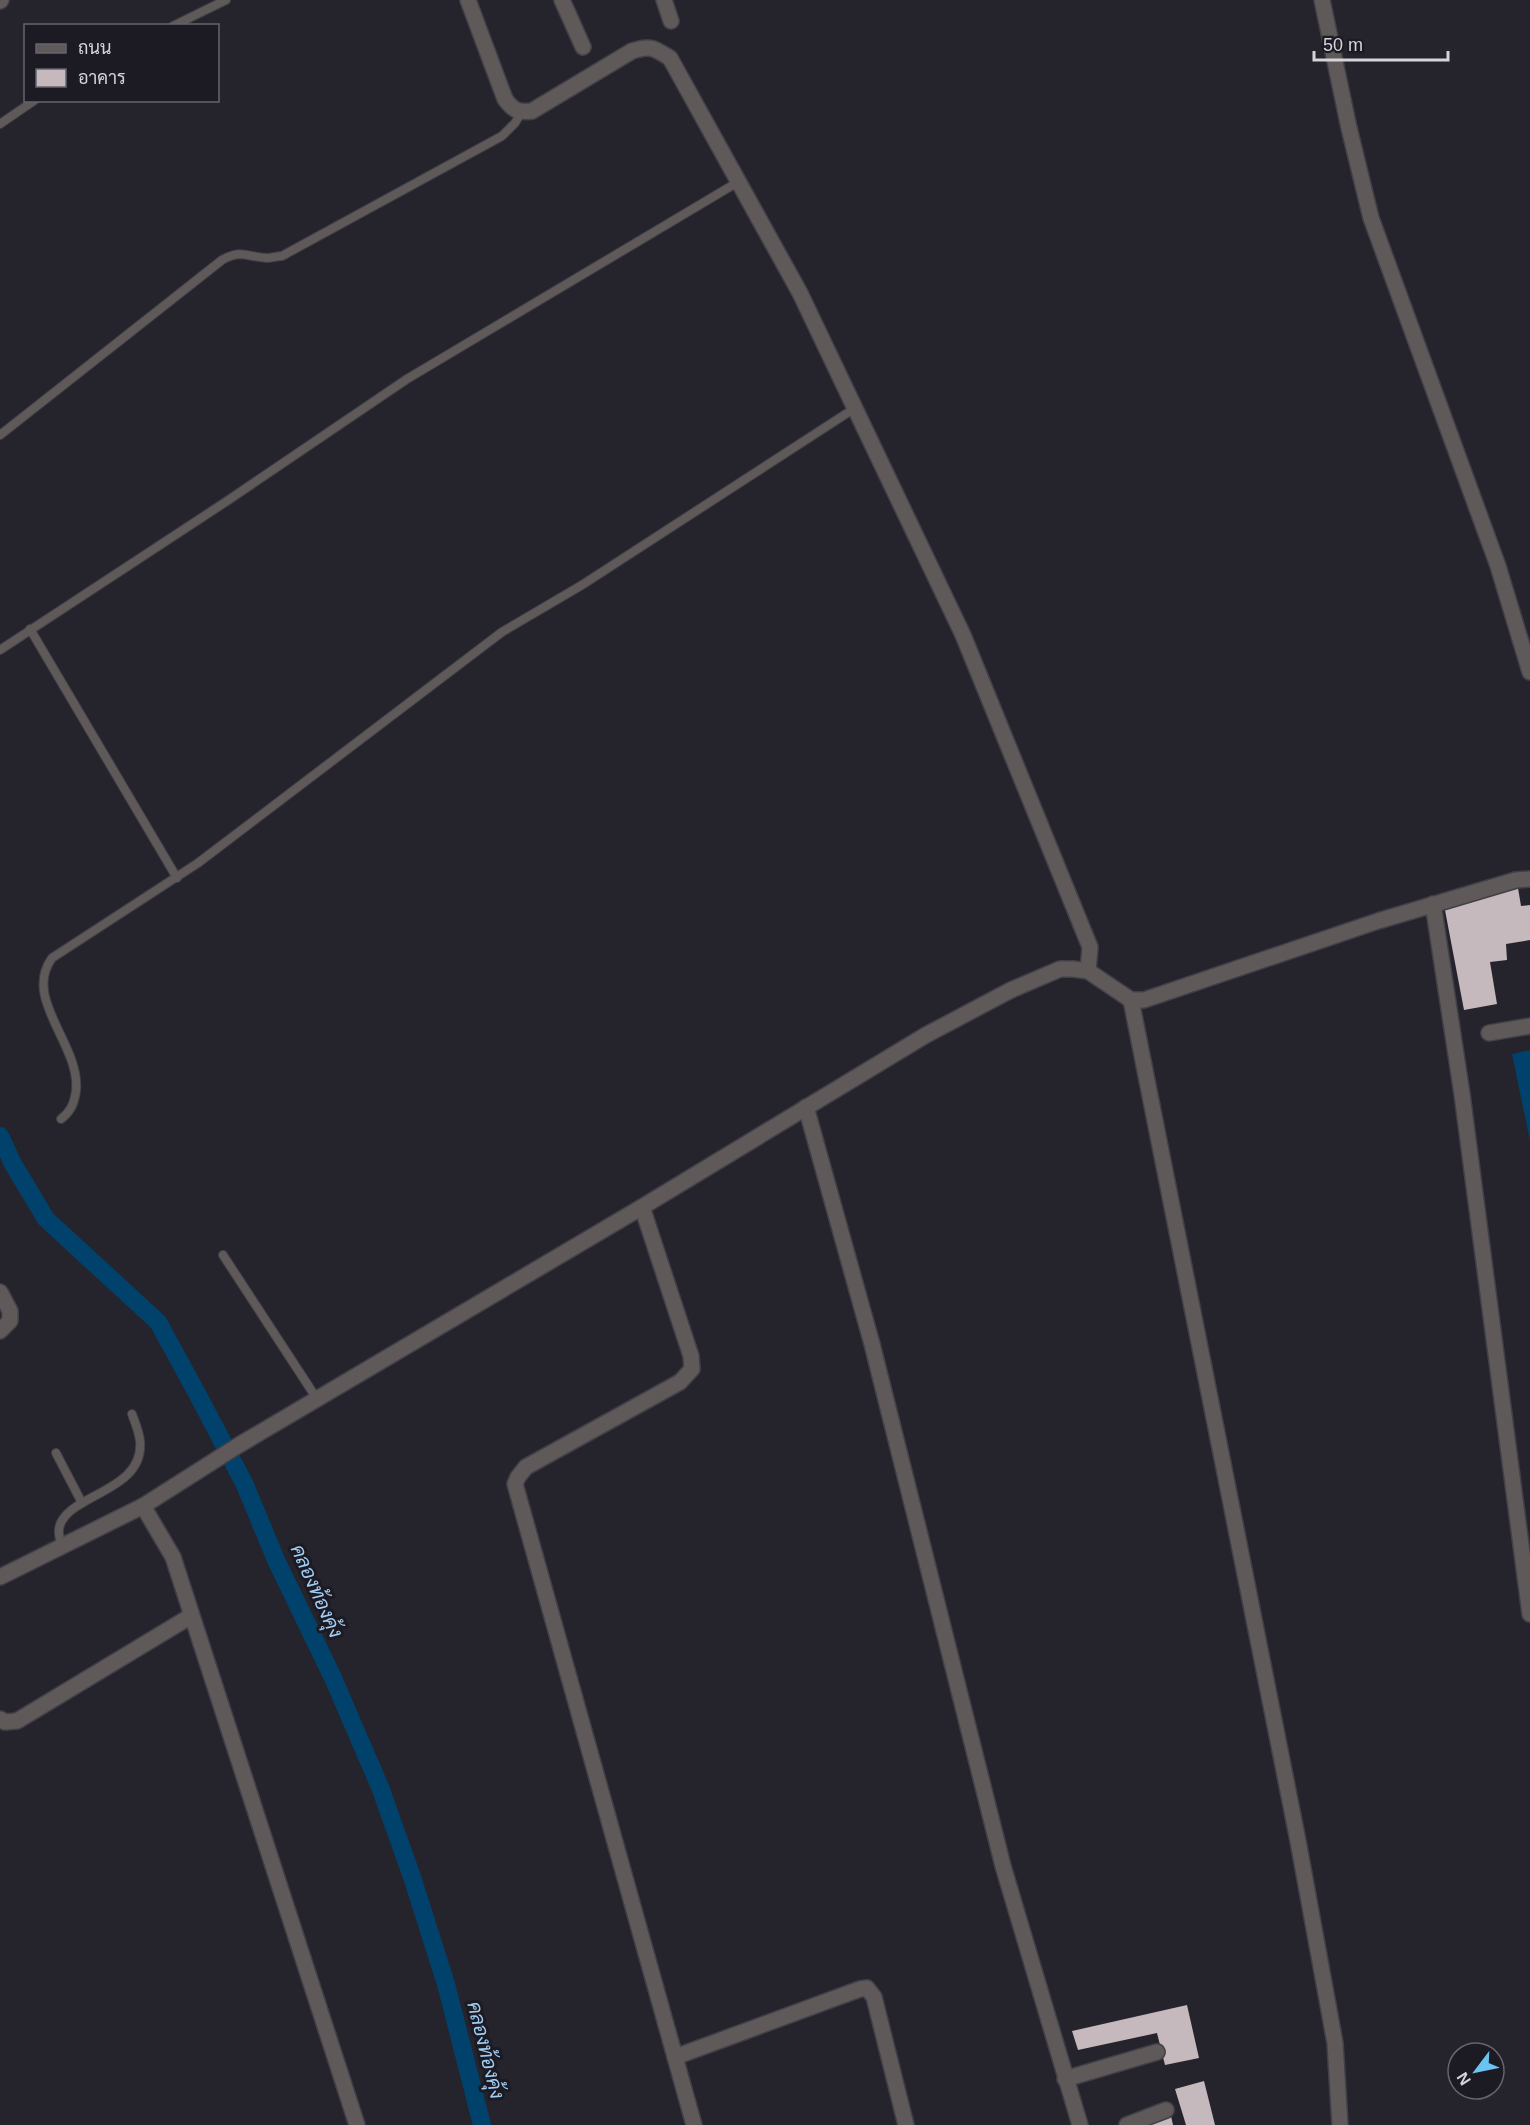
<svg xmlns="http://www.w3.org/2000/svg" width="1530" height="2125" font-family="Arial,Sarabun,sans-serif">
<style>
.water{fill:#00426b}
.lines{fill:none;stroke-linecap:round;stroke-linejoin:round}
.canal{stroke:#00426b;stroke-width:18}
.building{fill:#c6b9bd}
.lane-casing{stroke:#414048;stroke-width:10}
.street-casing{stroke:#414048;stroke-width:18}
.lane{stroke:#5f5a59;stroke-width:8}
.street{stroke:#5f5a59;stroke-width:15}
.labels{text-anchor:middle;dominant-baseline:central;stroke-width:6;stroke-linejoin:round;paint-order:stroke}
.water-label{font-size:20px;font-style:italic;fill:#a0cdf4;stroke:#1c1a22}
</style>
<rect width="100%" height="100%" fill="#25242c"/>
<path class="water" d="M1530,1050V1141L1512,1054Z"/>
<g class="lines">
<path class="canal" d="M0,1136L13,1164L46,1219L158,1322L199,1397L245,1485L276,1560L333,1678L380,1787L412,1877L446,1984L482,2125"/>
</g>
<g class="building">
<path d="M1518,888L1521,906L1530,905V940L1506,944L1507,960L1490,962L1497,1004L1464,1010L1444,905Z"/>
<path d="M1187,2005L1199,2058L1165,2065L1157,2033L1078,2050L1072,2031Z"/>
<path d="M1204,2081L1215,2125H1186L1175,2089Z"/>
<path d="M1171,2116L1173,2125H1140V2124Z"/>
</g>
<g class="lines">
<g class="lane-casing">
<g id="lane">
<path d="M173,26L226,0"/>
<path d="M0,124L35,100"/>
<path d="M0,435L222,260C242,249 247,257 267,258C271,258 277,256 282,256L502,136L515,123L521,113"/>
<path d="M30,629L177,878"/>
<path d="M0,650L227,501L407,379L738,182"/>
<path d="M61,1119C71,1111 74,1104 76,1091C81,1045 22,999 52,958L198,863L502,632L582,585L855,408"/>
<path d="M223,1255L317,1399"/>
<path d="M56,1453L82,1503"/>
<path d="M61,1547C61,1542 58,1534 59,1529C64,1494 145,1493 140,1441C139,1431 135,1423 132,1414"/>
</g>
</g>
<g class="street-casing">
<g id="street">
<path d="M468,0L505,99C513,110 518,113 532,111L632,51C651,45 654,48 670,58L800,293L963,635L1090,947L1088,971"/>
<path d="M562,0L583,47"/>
<path d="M664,0L671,21"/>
<path d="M1322,0L1349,128L1371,218L1498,566L1530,672"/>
<path d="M0,1L1,0"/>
<path d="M1433,904L1462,1094L1530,1614"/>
<path d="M1131,1000L1298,1841L1335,2043L1340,2125"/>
<path d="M1489,1033L1530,1026"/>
<path d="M806,1107L872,1344L1003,1866L1080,2125"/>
<path d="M642,1207L691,1356L692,1369L680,1382L526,1467L518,1477L515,1484L694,2125"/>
<path d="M0,1292L10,1311V1321L0,1331"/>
<path d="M143,1506L173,1557L357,2125"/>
<path d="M0,1577L143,1506L239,1445L642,1207L926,1035L1011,990L1060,969H1073L1088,971L1131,1000H1144L1378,921L1516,880L1530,879"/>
<path d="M0,1719L5,1722L17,1721L191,1616"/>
<path d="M675,2057L860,1989L867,1988L874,1997L906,2125"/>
<path d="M1065,2079L1157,2052"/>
<path d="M1127,2125L1166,2110"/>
</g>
</g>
<use href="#lane" class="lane"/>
<use href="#street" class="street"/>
</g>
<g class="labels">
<g class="water-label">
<text transform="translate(317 1591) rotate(66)">คลองท้องคุ้ง</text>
<text transform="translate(486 2050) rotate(76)">คลองท้องคุ้ง</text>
</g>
</g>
<rect x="24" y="24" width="195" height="78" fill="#1c1a22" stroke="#66646c" stroke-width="1.5"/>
<rect x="36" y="44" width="30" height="9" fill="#5f5a59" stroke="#66646c" stroke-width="1.5"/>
<text x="78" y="54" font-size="18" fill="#d5d4da">ถนน</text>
<rect x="36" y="69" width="30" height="18" fill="#c6b9bd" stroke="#66646c" stroke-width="1.5"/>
<text x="78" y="84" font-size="18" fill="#d5d4da">อาคาร</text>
<g transform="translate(1476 2071) rotate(238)"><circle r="28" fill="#1c1a22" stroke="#66646c" stroke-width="1.5"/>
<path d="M0-4.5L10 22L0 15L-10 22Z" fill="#6ac3f1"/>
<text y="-9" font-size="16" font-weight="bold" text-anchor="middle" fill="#d5d4da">N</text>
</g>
<path d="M1314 51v9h134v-9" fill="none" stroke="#d5d4da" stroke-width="3"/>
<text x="1323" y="51" font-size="18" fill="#d5d4da" stroke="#1c1a22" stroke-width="4.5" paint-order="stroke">50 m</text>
</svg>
